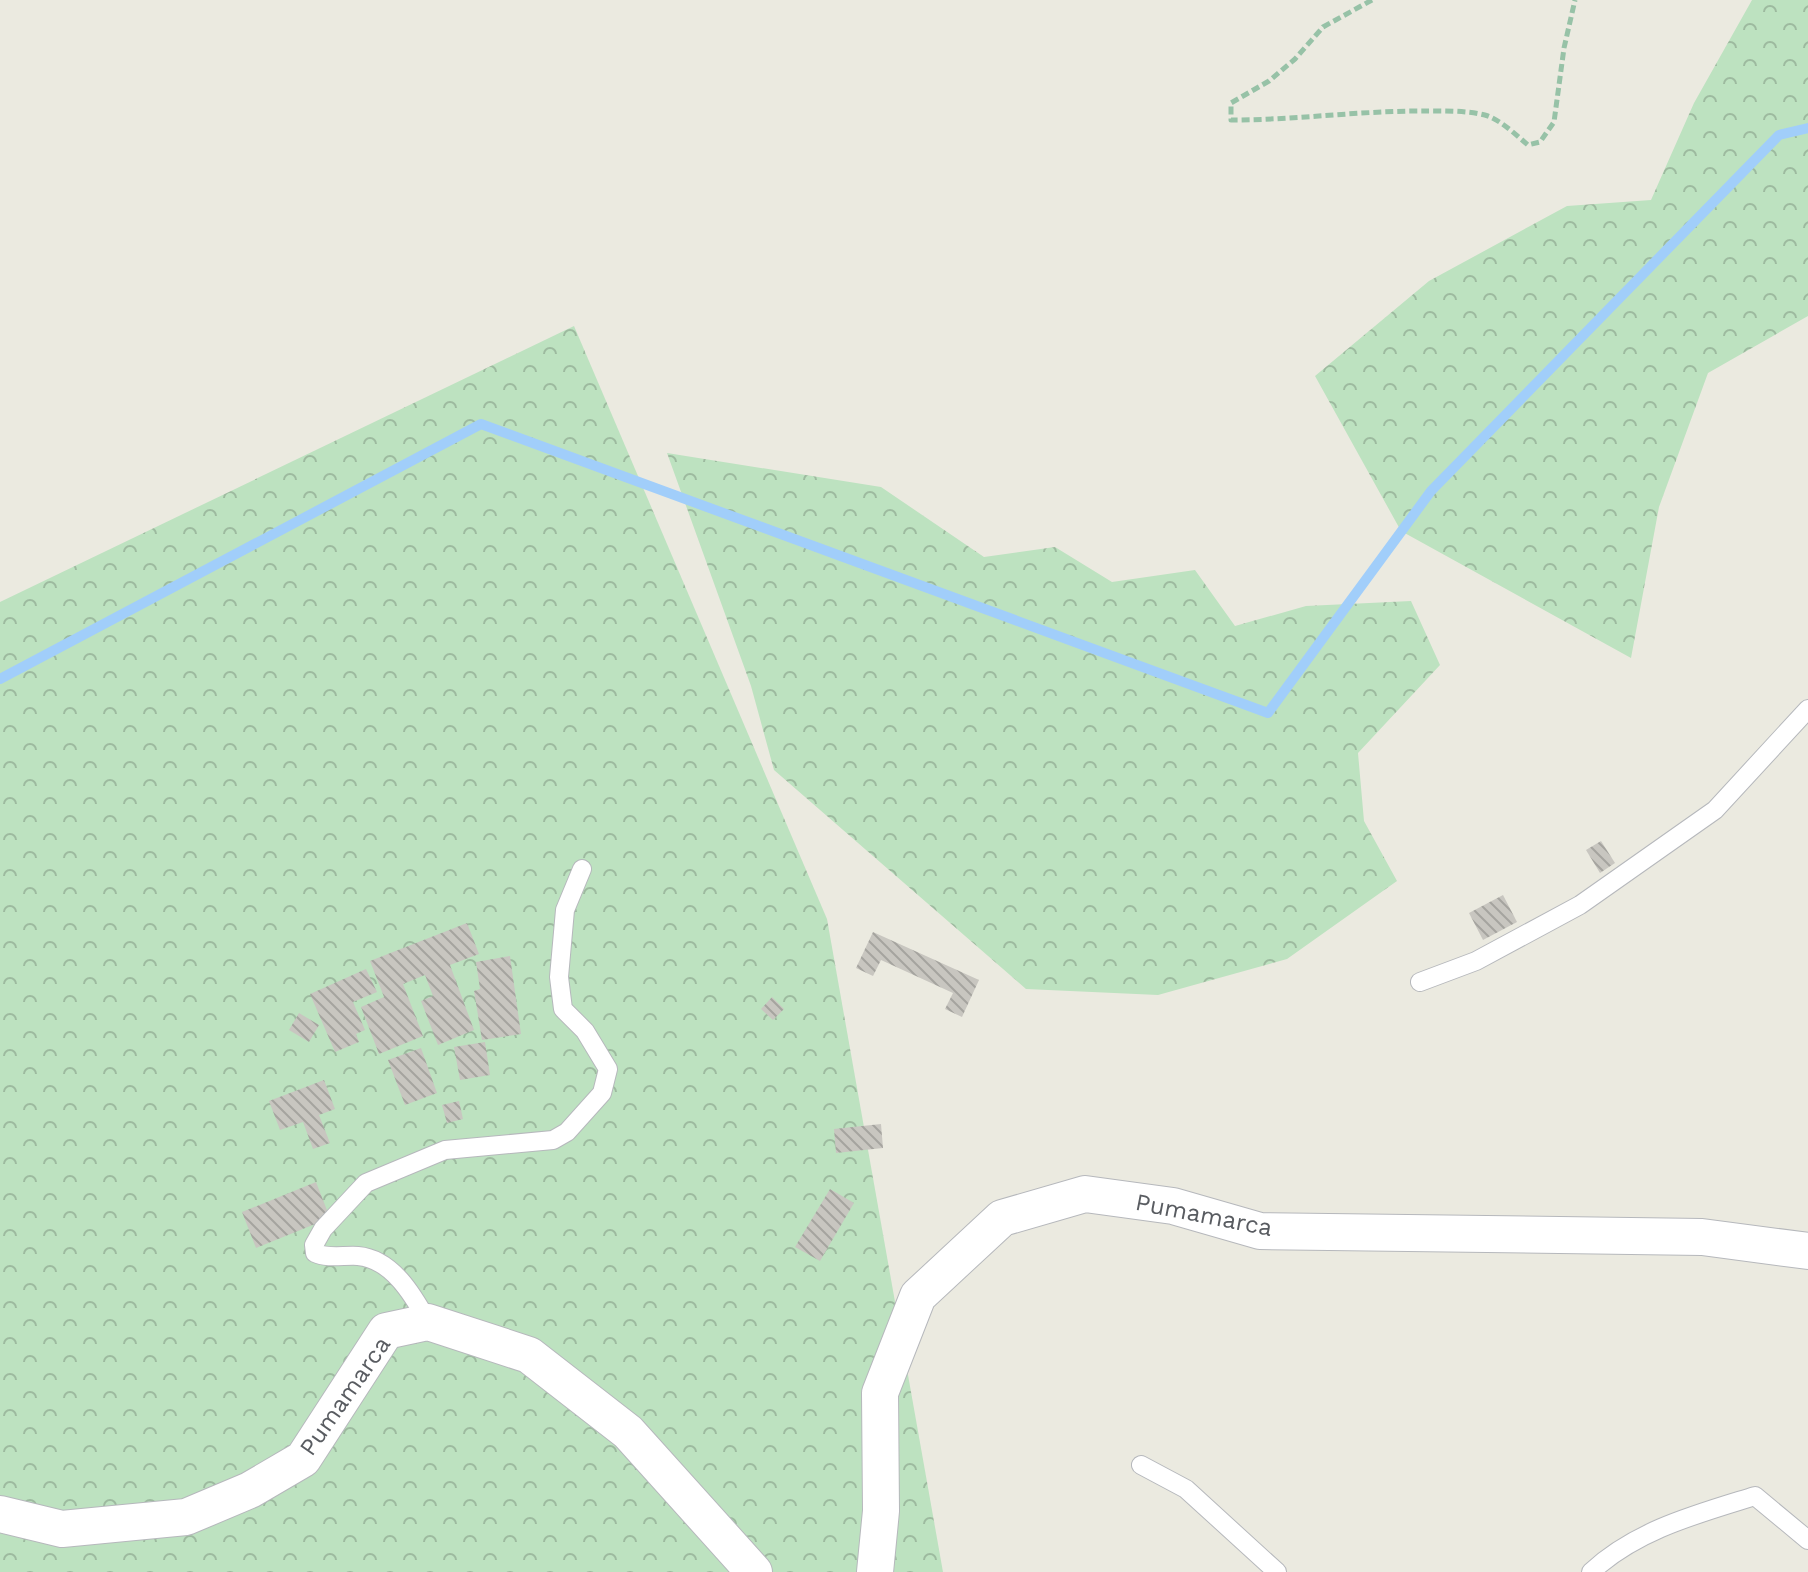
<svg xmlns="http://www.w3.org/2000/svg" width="1808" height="1572" font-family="'Work Sans',sans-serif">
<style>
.forest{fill:url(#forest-crowns)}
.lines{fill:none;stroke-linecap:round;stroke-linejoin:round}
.stream{stroke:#a1cefa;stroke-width:10}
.building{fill:url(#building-back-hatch)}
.service-casing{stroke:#b6b8bc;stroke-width:20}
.minor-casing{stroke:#b6b8bc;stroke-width:38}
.path{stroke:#97c2a7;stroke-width:5;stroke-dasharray:8 4;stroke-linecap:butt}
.service{stroke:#fff;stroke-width:18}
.minor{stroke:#fff;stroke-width:36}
.labels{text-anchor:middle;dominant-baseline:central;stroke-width:8;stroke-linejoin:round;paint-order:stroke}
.street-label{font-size:24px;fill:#595c61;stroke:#fff}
</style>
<defs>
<pattern id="forest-crowns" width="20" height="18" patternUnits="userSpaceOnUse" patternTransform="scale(2)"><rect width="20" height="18" fill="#bde2c0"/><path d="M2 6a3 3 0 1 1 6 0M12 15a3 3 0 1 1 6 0" fill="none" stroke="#9dba9f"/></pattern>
<pattern id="building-back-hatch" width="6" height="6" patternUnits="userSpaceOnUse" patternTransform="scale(2)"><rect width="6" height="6" fill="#c8c6c0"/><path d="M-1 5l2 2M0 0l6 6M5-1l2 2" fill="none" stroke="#a5a49f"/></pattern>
</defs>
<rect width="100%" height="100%" fill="#ebeae0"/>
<g class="forest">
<path d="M1752,0H1808V316L1708,373L1659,507L1631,658L1401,531L1315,376L1429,281L1567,206L1651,200L1694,103Z"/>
<path d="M574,326L827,919L943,1572H0V602Z"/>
<path d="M667,453L881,487L984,557L1055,547L1112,582L1195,570L1235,626L1306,606L1411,601L1440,665L1358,753L1364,821L1397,881L1287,959L1158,995L1026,989L774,770L751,686Z"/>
</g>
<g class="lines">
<path class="stream" d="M0,679L481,424L1268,713L1431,491L1779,135L1808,128"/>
</g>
<g class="building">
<path d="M1601,841L1615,863L1600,873L1586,850Z"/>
<path d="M1503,895L1517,922L1483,940L1469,913Z"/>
<path d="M467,923L479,954L450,965L474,1030L438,1045L421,1001L433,996L425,975L403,984L423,1036L379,1054L361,1007L384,997L370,961Z"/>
<path d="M873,932L979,980L962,1017L945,1009L953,993L881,960L873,976L856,968Z"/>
<path d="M510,956L521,1034L482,1040L474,991L480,989L476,962Z"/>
<path d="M366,969L377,992L353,1002L365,1030L356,1034L359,1042L335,1052L310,994Z"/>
<path d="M772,997L784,1009L773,1020L761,1009Z"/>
<path d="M299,1013L319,1025L309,1042L289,1030Z"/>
<path d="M485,1042L490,1075L460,1080L454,1047Z"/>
<path d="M421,1048L437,1093L405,1105L388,1060Z"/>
<path d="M324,1080L335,1109L319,1115L330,1143L313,1149L303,1122L280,1130L269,1101Z"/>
<path d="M459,1101L463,1119L447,1123L442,1105Z"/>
<path d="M881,1124L883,1148L836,1153L834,1129Z"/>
<path d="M316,1182L330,1218L256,1248L242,1212Z"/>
<path d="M830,1189L854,1203L820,1261L795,1247Z"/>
</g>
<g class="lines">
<g class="service-casing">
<g id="service">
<path d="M1420,982L1476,961L1580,905L1715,810L1808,709"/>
<path d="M428,1322C413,1295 392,1259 358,1256C344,1255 328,1259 315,1253L314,1245L323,1229L366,1183L445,1150L553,1140L567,1132L602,1093L608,1069L585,1031L563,1009L559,977L565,910L582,869"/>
<path d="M1141,1465L1186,1489L1277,1572"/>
<path d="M1591,1572C1636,1530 1697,1514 1755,1496L1808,1540"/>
</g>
</g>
<g class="minor-casing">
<g id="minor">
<path d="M0,1514L62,1529L186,1517L250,1490L303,1459L386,1331L428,1322L529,1355L628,1432L754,1572"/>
<path d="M875,1572L881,1511L880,1393L918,1296L1002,1218L1085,1194L1173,1206L1260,1231L1702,1237L1808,1251"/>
</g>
</g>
<path class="path" d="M1372,0L1323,27L1295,59L1269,81L1231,103V120C1295,120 1357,111 1421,111C1441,111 1469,110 1488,116C1503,122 1516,135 1528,145L1540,142L1554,122L1564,48L1575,0"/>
<use href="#service" class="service"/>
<use href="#minor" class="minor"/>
</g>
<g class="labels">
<g class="street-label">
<text transform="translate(1204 1215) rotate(11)">Pumamarca</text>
<text transform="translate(345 1396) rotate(-55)">Pumamarca</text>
</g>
</g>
</svg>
